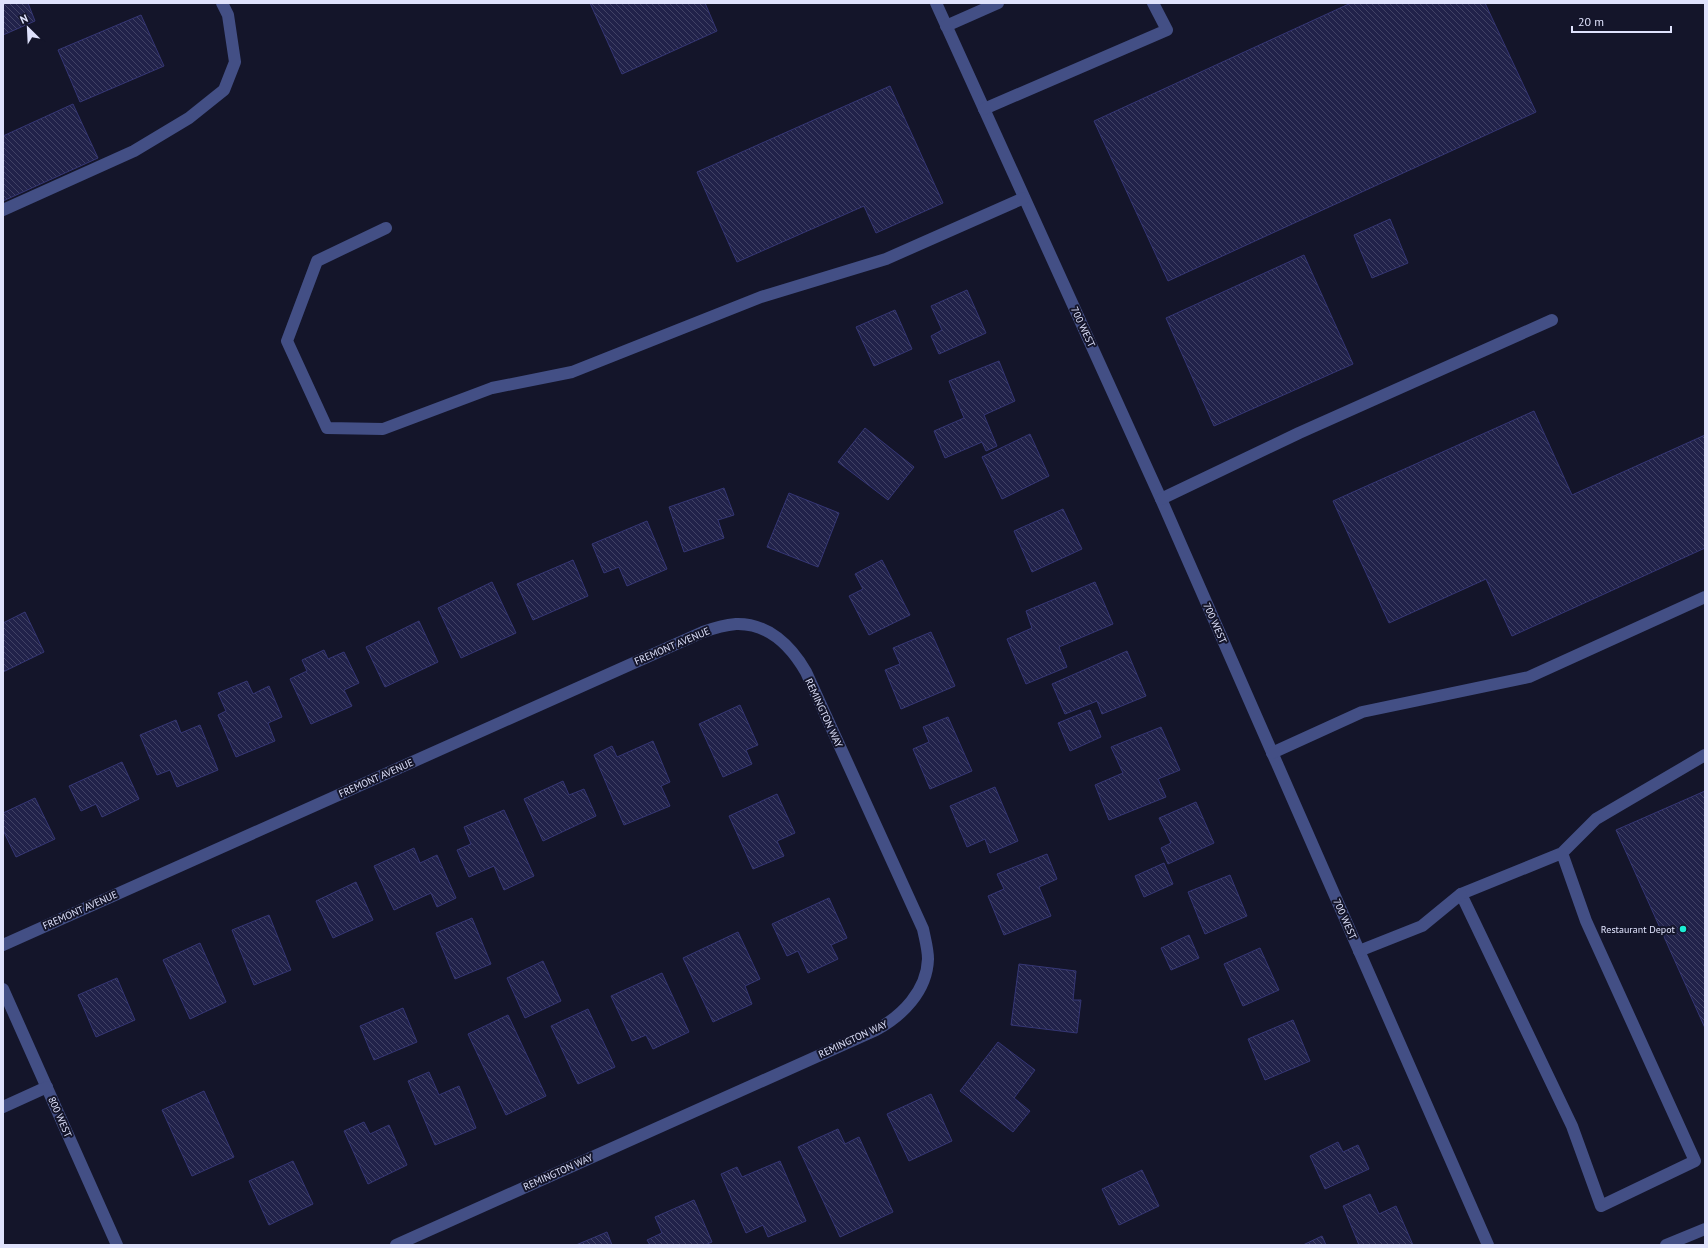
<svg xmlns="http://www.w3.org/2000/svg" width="1708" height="1248" font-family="'PT Sans',sans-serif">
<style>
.building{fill:url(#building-back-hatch);stroke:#353674}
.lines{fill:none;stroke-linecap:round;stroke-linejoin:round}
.minor{stroke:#434f85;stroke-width:12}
.poi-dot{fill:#1cecd4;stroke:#14152a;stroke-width:1.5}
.labels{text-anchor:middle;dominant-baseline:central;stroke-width:4;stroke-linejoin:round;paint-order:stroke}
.street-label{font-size:10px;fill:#dfe2fc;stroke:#14152a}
.poi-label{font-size:10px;fill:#dfe2fc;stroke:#14152a;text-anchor:end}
</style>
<defs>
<pattern id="building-back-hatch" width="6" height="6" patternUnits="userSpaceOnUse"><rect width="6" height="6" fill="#21224a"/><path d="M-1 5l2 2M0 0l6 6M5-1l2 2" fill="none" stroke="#414265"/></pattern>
</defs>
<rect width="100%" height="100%" fill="#14152a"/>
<g class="building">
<path d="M3,3H28L35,21L3,35Z"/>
<path d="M590,3H705L717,31L622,74Z"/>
<path d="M1351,3H1485L1536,112L1168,281L1094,121Z"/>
<path d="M141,15L164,66L80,102L58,50Z"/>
<path d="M890,86L943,203L876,233L864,206L737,262L697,172Z"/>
<path d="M73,104L98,158L3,201V136Z"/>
<path d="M1390,219L1408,263L1372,278L1354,235Z"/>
<path d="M1304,255L1353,364L1214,426L1166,318Z"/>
<path d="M967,290L986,333L939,354L931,336L942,330L931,306Z"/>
<path d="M895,310L912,349L874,366L856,327Z"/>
<path d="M999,361L1015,401L984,415L997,446L986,451L982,442L945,458L934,431L964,418L949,381Z"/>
<path d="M1534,411L1572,495L1705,435V548L1512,636L1486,579L1389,623L1333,501Z"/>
<path d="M865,428L914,467L888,500L838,462Z"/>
<path d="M1030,434L1049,476L1002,499L982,457Z"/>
<path d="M724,488L734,515L718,520L724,538L684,552L669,507Z"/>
<path d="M789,493L839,513L818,567L767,547Z"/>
<path d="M1063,509L1082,549L1032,572L1014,531Z"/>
<path d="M647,521L667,569L627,586L619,567L604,573L592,544Z"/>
<path d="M573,560L588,596L533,620L517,584Z"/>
<path d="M882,560L910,615L869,635L849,596L863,589L855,574Z"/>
<path d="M492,582L516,633L461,658L438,608Z"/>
<path d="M1095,582L1113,624L1059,647L1067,667L1026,684L1007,639L1032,628L1026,611Z"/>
<path d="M25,612L44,652L3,672V623Z"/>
<path d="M419,621L438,662L385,687L366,647Z"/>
<path d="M931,632L955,686L901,709L885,670L900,664L893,648Z"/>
<path d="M324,650L328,659L344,652L359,683L344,690L352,706L311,724L290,679L307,671L302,660Z"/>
<path d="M1127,651L1146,696L1102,714L1097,701L1065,714L1052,684Z"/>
<path d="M247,681L253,694L269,686L282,717L268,723L275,741L236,757L218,715L226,711L218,693Z"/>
<path d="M740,705L758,745L746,750L752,764L723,777L699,724Z"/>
<path d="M1090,710L1101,737L1070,751L1058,723Z"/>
<path d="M948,717L972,771L930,789L913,749L929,742L923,727Z"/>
<path d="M176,720L181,733L200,725L218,770L177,787L170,770L157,775L140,735Z"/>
<path d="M1161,727L1180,770L1158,779L1166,797L1109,820L1095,785L1123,773L1111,747Z"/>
<path d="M653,741L670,782L661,786L670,806L624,825L594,755L612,746L617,757Z"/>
<path d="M122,762L139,799L102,817L96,804L81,811L69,786Z"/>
<path d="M563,781L569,795L584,789L596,816L543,841L524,799Z"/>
<path d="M995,787L1018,841L990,853L985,839L967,847L950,806Z"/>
<path d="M1705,791V1028L1616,830Z"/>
<path d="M777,794L795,833L777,841L784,856L753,869L729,816Z"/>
<path d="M35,798L55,839L16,857L3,830V813Z"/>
<path d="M1196,802L1214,843L1168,864L1161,848L1171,843L1159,818Z"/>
<path d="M504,810L534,876L504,890L494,866L469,877L457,850L471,844L464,827Z"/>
<path d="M414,848L420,863L437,855L456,898L437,907L431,893L394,910L374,866Z"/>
<path d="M1047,854L1057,879L1039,887L1051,916L1004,935L988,896L1004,889L997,874Z"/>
<path d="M1164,863L1173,884L1144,897L1135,876Z"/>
<path d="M1230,875L1247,916L1205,934L1188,892Z"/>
<path d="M356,882L373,920L333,938L316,901Z"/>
<path d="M829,898L847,938L831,945L838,959L808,973L798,951L787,956L772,924Z"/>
<path d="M269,915L291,970L254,985L232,930Z"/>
<path d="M472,918L491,964L455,979L436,933Z"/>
<path d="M738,932L760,979L745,986L752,1004L713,1022L683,958Z"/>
<path d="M1189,935L1199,958L1171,970L1161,948Z"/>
<path d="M200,943L226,1002L190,1019L163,960Z"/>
<path d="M1260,948L1279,990L1243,1006L1224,964Z"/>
<path d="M543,961L561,1001L525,1018L507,978Z"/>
<path d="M1019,964L1076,971L1073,1000H1081L1077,1033L1011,1025Z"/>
<path d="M662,973L689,1032L653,1049L646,1035L632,1041L611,996Z"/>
<path d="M117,978L135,1020L96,1037L78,995Z"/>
<path d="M403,1008L417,1042L374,1060L360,1026Z"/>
<path d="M588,1009L615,1067L578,1084L551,1026Z"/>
<path d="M508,1015L546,1096L506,1115L468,1034Z"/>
<path d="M1293,1020L1310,1061L1265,1080L1248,1039Z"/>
<path d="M998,1042L1035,1070L1014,1098L1030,1111L1013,1132L960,1091Z"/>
<path d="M429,1072L439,1095L459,1086L476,1128L435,1145L408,1081Z"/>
<path d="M204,1091L234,1157L192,1176L162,1110Z"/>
<path d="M931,1094L952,1141L909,1161L887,1114Z"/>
<path d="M364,1122L370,1134L389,1125L407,1165L368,1184L344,1131Z"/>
<path d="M838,1129L845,1144L859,1137L893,1212L840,1237L798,1147Z"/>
<path d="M1338,1142L1343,1152L1358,1145L1369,1169L1325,1189L1310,1156Z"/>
<path d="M293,1161L313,1204L269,1225L249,1181Z"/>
<path d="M780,1161L806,1221L768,1237L763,1225L746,1233L721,1174L737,1167L742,1177Z"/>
<path d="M1142,1170L1159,1206L1119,1225L1102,1189Z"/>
<path d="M1370,1194L1379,1214L1396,1206L1413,1245H1359L1343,1206Z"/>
<path d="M694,1200L712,1242L705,1245H650L647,1240L662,1233L655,1217Z"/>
<path d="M607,1232L612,1245H576Z"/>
<path d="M1322,1236L1326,1245H1303Z"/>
</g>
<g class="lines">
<g class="minor">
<path d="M936,3L1161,499L1488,1245"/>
<path d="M946,26L998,3"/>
<path d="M984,109L1167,30L1153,3"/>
<path d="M3,210L134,151L189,118L224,90L235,62L228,15L222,3"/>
<path d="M386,228L317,261L287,341L327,428L383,429L492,388L572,372L761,297L886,259L1024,198"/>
<path d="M1161,499L1299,433L1552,320"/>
<path d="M1272,753L1362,712L1529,677L1705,597"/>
<path d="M1562,853L1586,921L1695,1161L1601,1206L1572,1126L1461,894L1562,853L1596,819L1705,755"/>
<path d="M3,945L703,632C714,628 725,625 736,624C768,623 791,646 806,672L923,929C925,939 928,949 928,959C927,991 902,1016 876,1030L396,1245"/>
<path d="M1359,951L1422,926L1461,894"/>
<path d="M3,989L117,1245"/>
<path d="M3,1107L47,1087"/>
<path d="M1666,1245L1705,1229"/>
</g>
</g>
<circle class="poi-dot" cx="1683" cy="929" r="4"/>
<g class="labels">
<g class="street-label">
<text transform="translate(1083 327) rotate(65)">700 WEST</text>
<text transform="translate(1215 623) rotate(66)">700 WEST</text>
<text transform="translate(672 646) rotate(-23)">FREMONT AVENUE</text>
<text transform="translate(824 713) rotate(65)">REMINGTON WAY</text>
<text transform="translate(376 778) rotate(-24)">FREMONT AVENUE</text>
<text transform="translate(80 910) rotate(-24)">FREMONT AVENUE</text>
<text transform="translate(1345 919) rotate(66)">700 WEST</text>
<text transform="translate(853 1039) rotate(-25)">REMINGTON WAY</text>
<text transform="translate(60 1117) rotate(66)">800 WEST</text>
<text transform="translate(558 1172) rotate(-24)">REMINGTON WAY</text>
</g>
<g class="poi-label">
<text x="1675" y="929">Restaurant Depot</text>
</g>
</g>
<rect width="1708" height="1248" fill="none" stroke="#dfe2fc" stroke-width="8"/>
<g transform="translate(28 28) rotate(336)" stroke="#14152a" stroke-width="3" paint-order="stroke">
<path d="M0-3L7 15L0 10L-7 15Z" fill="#dfe2fc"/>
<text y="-6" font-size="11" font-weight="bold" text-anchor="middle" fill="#dfe2fc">N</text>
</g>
<path d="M1572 26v6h99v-6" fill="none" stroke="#dfe2fc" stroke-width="2"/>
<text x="1578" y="26" font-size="12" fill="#dfe2fc" stroke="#14152a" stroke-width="3" paint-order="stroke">20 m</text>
</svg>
